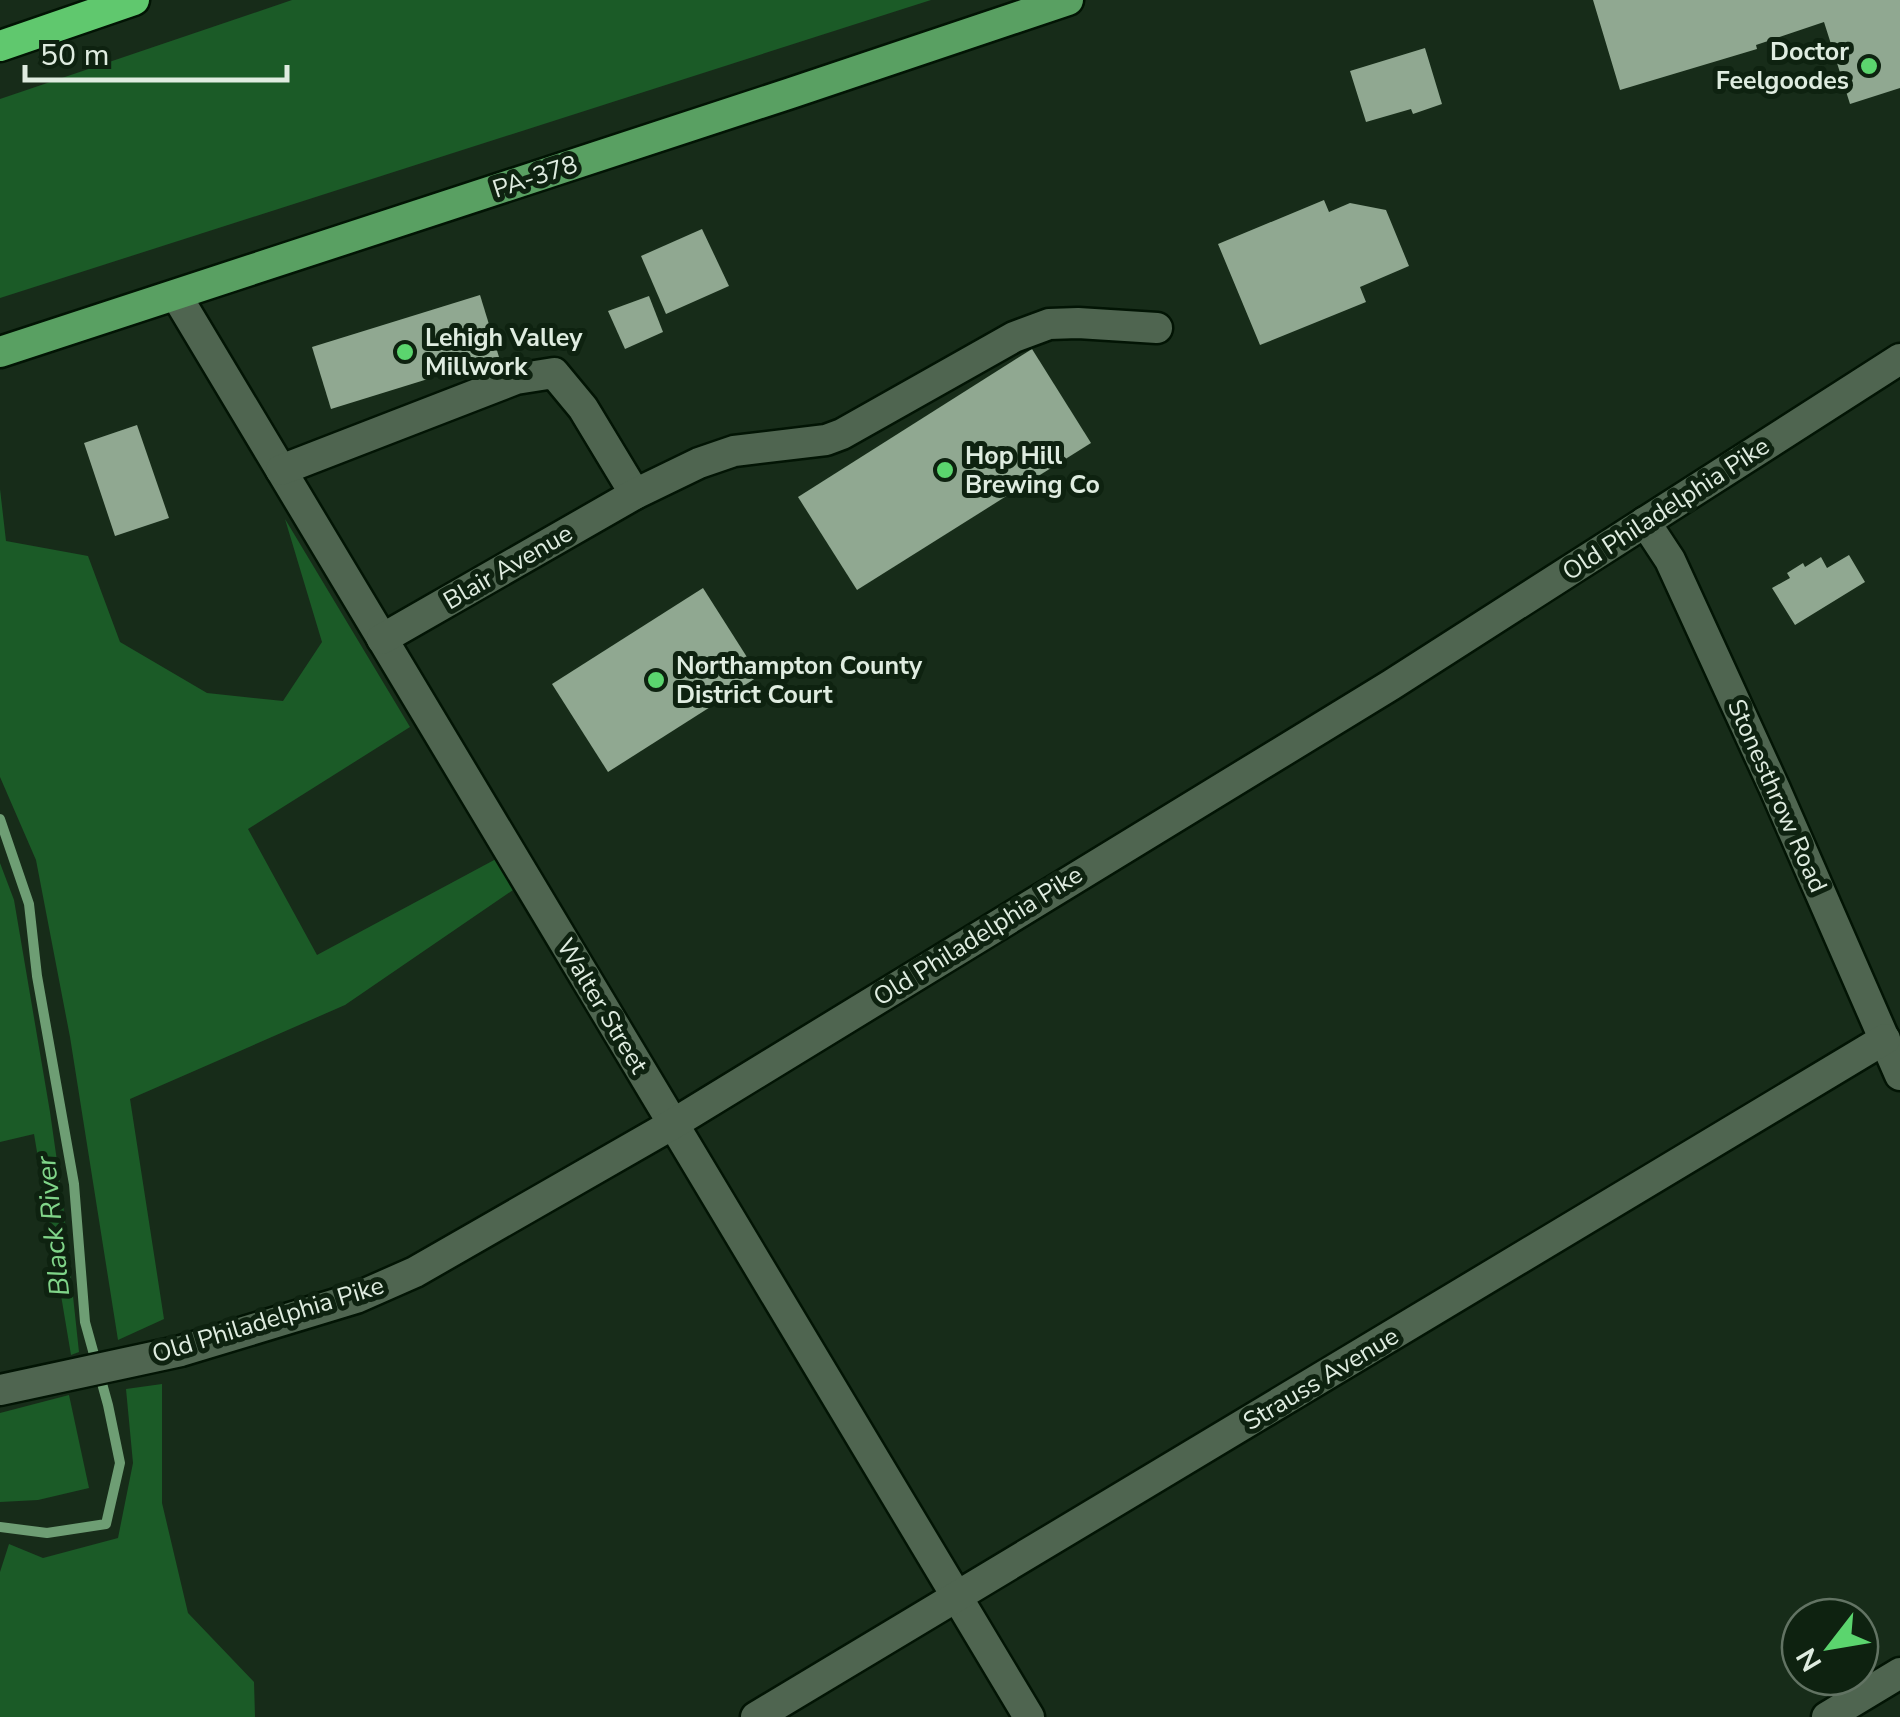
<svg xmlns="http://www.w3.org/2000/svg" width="1900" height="1717" font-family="'Nunito Sans',sans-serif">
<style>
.forest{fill:#1b5b27}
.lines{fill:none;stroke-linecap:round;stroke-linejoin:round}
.stream{stroke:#6e9e74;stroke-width:10}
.building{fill:#90a891}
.minor-casing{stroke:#021404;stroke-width:35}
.major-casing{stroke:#021404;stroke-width:35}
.highway-casing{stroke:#021404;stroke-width:35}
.minor{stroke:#4f6550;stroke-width:30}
.major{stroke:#59a062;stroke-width:30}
.highway{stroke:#60c86e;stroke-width:30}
.poi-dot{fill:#5bd56e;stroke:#0e2210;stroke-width:4}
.labels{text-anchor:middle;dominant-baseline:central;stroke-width:10;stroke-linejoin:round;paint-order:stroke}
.poi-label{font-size:25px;font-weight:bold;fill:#dfece0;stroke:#0e2210;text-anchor:start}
.street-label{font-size:25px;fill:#dfece0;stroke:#0e2210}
.water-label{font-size:28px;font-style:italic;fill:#80d589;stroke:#0e2210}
</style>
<rect width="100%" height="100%" fill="#172c19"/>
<g class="forest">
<path d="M292,0H931L0,298V99Z"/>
<path d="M0,489L6,541L88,556L120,642L207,693L283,701L322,642L285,519L410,727L248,829L317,955L496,859L516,888L345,1005L130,1099L164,1319L118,1340L70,1037L36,860L0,777Z"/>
<path d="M0,863L14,900L50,1112L63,1203L79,1352L71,1355L34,1134L0,1142Z"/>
<path d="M162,1384V1503L188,1613L254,1682L255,1717H0V1572L9,1544L43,1558L118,1538L133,1463L126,1389Z"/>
<path d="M69,1395L89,1488L38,1500L0,1502V1413Z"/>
</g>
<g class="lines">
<path class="stream" d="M0,819L29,904L37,976L74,1184L85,1322L108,1405L120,1463L106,1524L47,1533L0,1527"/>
</g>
<g class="building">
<path d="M1593,0H1900V88L1850,104L1824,22L1756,45L1757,49L1620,90Z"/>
<path d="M1425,48L1442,104L1413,114L1411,109L1366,122L1350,71Z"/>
<path d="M1324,200L1329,212L1350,203L1386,210L1409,266L1360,287L1366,302L1260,345L1218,244Z"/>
<path d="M702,229L729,286L666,314L641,256Z"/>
<path d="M480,295L499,357L331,409L312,347Z"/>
<path d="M649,296L663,332L625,349L608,311Z"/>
<path d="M1032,349L1091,443L857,590L798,497Z"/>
<path d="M137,425L169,518L115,536L84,443Z"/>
<path d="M1849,555L1865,582L1795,625L1772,588L1790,578L1787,573L1803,563L1805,567L1821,557L1827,568Z"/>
<path d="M703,588L759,676L608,772L552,684Z"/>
</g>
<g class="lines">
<g class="minor-casing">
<g id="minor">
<path d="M176,295L1029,1717"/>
<path d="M281,470L516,379L554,373L583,408L635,494"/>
<path d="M1645,522L1670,560L1775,789L1900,1075"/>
<path d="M382,639L635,494L699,463L734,451L826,440L842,434L1014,337L1049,324L1078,323L1157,328"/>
<path d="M0,1390L181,1351L356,1298L415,1272L673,1124L1391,685L1900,359"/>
<path d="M756,1717L1885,1039"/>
<path d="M1827,1717L1900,1673"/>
</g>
</g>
<g class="major-casing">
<path id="major" d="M0,352L791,93L1068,0"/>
</g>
<g class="highway-casing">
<path id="highway" d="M0,46L134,0"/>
</g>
<use href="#minor" class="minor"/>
<use href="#major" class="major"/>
<use href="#highway" class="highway"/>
</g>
<g class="poi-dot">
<circle cx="1869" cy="66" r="10"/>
<circle cx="405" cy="352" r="10"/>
<circle cx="945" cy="470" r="10"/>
<circle cx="656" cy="680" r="10"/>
</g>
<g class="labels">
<g class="poi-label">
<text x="1849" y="52" text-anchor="end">Doctor<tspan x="1849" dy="29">Feelgoodes</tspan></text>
<text x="425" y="338">Lehigh Valley<tspan x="425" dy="29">Millwork</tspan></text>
<text x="965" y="456">Hop Hill<tspan x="965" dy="29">Brewing Co</tspan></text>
<text x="676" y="666">Northampton County<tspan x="676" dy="29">District Court</tspan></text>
</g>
<g class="street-label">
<text transform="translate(535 177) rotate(-18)">PA-378</text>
<text transform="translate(1666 509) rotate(-33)">Old Philadelphia Pike</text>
<text transform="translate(508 567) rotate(-30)">Blair Avenue</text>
<text transform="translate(1777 796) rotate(66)">Stonesthrow Road</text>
<text transform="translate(978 936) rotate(-32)">Old Philadelphia Pike</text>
<text transform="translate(602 1006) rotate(59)">Walter Street</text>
<text transform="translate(268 1320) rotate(-17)">Old Philadelphia Pike</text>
<text transform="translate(1321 1379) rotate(-31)">Strauss Avenue</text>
</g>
<g class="water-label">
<text transform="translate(53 1226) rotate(-96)">Black River</text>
</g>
</g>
<g transform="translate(1830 1647) rotate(239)"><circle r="48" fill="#0e2210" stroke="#627363" stroke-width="2.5"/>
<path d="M0-8L18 38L0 25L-18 38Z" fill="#5bd56e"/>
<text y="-15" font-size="28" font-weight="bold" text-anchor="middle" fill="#dfece0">N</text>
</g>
<path d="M25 65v15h262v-15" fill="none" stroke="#dfece0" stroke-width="5"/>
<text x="40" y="65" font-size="30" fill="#dfece0" stroke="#0e2210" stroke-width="8" paint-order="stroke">50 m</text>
</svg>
